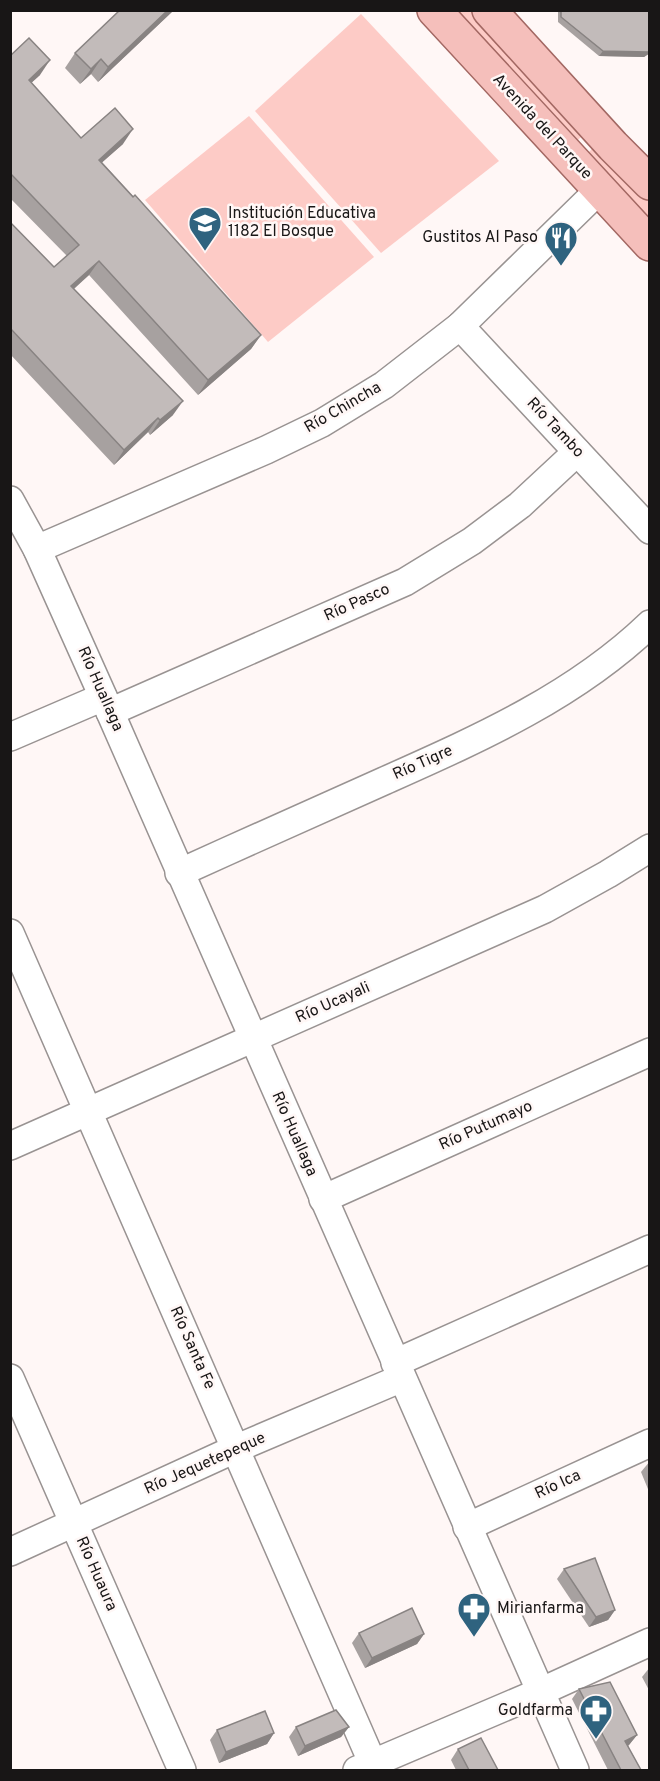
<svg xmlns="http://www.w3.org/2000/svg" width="660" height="1781" font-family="Overpass,sans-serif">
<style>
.green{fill:#fdcbc6}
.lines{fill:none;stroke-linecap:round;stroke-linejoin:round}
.minor-casing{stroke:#999392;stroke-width:30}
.major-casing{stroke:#a36863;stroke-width:36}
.minor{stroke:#fff;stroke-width:27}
.major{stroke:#f5bfbb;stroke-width:33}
.wall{fill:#a7a1a0}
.shaded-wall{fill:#888382}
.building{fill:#c2bbba;stroke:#888382;stroke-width:1.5}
.labels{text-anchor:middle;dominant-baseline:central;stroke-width:5;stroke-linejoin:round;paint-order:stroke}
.street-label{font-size:16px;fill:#181616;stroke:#fff7f6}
.poi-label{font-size:16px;fill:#181616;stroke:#fff7f6;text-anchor:start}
</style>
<rect width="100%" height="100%" fill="#fff7f6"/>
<g class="green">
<path d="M458,11H475L587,131L578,140Z"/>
<path d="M361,14L499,161L381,253L255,111Z"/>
<path d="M249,116L374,257L268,342L145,200Z"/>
<path d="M598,142L649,197V218L589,152Z"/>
</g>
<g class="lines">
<g class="minor-casing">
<g id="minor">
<path d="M460,326L650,530"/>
<path d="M10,500L37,549L110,712L575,1770"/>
<path d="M37,549L266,450L322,423L384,385L460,326L599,190"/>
<path d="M110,712L405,582L472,541L520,505L577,452"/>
<path d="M10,737L103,697"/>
<path d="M179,873C247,842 315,812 384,781C478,739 574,697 650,624"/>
<path d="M10,933L373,1764"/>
<path d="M10,1146L545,909L608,874L650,848"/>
<path d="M323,1199L650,1052"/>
<path d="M395,1363L650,1249"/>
<path d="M10,1378L182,1770"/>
<path d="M467,1527L650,1443"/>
<path d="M10,1552L235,1449L402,1378"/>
<path d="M357,1770L540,1692L650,1642"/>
</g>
</g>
<g class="major-casing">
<g id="major">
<path d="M434,10L650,244"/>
<path d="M489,10L613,146L650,183"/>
</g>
</g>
<use href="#minor" class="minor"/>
<use href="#major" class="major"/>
</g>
<g class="wall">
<path d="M174,10L98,82L91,74L80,84L65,68L75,53Z"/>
<path d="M558,10H650V53L644,57L599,56L558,22Z"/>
<path d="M10,56L40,75L31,83L81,138L123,144L102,162L261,335L251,349L198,395L89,275L74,289L173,415L150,435L148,432L114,465L10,354V222L54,267L67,256L10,198Z"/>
<path d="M650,1461V1494L641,1472Z"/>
<path d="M564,1569L615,1610L608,1620L589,1627L557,1579Z"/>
<path d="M359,1633L424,1634L417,1644L365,1668L352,1643Z"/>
<path d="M650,1667V1692L642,1677Z"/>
<path d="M579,1689L637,1735L628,1746L641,1770H608L572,1699Z"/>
<path d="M296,1727H349L341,1737L298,1756L289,1737Z"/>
<path d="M217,1730L274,1733L267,1744L219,1763L210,1740Z"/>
<path d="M458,1749L498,1770H456L451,1760Z"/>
</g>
<g class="shaded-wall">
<path d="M168,10H174L98,82L108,67Z"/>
<path d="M650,50V53L644,57L599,56L603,51Z"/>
<path d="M101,59L91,74L80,84L91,69Z"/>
<path d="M50,60L40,75L18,95L29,80Z"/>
<path d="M133,129L123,144L89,174L99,160Z"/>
<path d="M99,261L89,275L61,300L71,286Z"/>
<path d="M261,335L251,349L198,395L208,380Z"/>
<path d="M183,401L173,415L150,435L160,420Z"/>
<path d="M158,418L148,432L114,465L124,450Z"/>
<path d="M615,1610L608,1620L589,1627L596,1617Z"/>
<path d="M424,1634L417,1644L365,1668L372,1658Z"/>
<path d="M349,1727L341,1737L298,1756L305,1746Z"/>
<path d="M274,1733L267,1744L219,1763L226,1752Z"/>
<path d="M637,1735L629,1745L618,1751L625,1741Z"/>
</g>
<g class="building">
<path d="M120,10H168L108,67L101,59L91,69L75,53Z"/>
<path d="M561,10H650V50L648,52L603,51L561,17Z"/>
<path d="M29,38L50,60L29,80L81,138L115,108L133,129L99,160L133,197L135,195L261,335L208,380L99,261L71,286L183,401L160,420L158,418L124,450L10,328V222L54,267L79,245L10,173V56Z"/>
<path d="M595,1558L615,1610L596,1617L564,1569Z"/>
<path d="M412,1608L424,1634L372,1658L359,1633Z"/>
<path d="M610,1682L637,1735L625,1741L641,1770H621L579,1689Z"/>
<path d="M336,1710L349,1727L305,1746L296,1727Z"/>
<path d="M265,1711L274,1733L226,1752L217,1730Z"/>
<path d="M481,1738L498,1770H469L458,1749Z"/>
</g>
<defs>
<g id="school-pin" transform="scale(1.725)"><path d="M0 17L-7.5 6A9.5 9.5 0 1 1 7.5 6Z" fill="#2f637f" stroke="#fff7f6"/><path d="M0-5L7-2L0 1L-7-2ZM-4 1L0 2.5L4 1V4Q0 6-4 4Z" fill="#fff"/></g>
<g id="restaurant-pin" transform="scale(1.725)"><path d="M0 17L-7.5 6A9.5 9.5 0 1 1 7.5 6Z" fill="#2f637f" stroke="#fff7f6"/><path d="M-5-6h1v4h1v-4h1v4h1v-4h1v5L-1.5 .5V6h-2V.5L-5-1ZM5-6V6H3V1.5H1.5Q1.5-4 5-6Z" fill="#fff"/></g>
<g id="pharmacy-pin" transform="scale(1.725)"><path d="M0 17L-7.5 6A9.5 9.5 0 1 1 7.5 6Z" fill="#2f637f" stroke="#fff7f6"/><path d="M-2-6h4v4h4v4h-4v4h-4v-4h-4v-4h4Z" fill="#fff"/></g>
</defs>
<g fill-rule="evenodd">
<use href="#school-pin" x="205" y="223"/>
<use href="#restaurant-pin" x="561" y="238"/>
<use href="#pharmacy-pin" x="474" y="1609"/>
<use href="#pharmacy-pin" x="596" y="1711"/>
</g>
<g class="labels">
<g class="street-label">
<text transform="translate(542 127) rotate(47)">Avenida del Parque</text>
<text transform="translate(343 408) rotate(-30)">Río Chincha</text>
<text transform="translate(555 428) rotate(47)">Río Tambo</text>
<text transform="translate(357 603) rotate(-24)">Río Pasco</text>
<text transform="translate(100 689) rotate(66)">Río Huallaga</text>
<text transform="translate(423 763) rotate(-24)">Río Tigre</text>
<text transform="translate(333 1003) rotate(-24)">Río Ucayali</text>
<text transform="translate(486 1126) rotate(-24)">Río Putumayo</text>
<text transform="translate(294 1134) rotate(66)">Río Huallaga</text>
<text transform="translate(192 1348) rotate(66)">Río Santa Fe</text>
<text transform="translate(205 1464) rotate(-24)">Río Jequetepeque</text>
<text transform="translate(558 1485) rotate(-25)">Río Ica</text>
<text transform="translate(96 1574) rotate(66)">Río Huaura</text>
</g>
<g class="poi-label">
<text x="228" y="214">Institución Educativa<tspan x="228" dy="18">1182 El Bosque</tspan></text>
<text x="538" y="238" text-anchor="end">Gustitos Al Paso</text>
<text x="497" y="1609">Mirianfarma</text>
<text x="573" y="1711" text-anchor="end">Goldfarma</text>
</g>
</g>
<rect width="660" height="1781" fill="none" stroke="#181616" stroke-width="24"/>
</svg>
